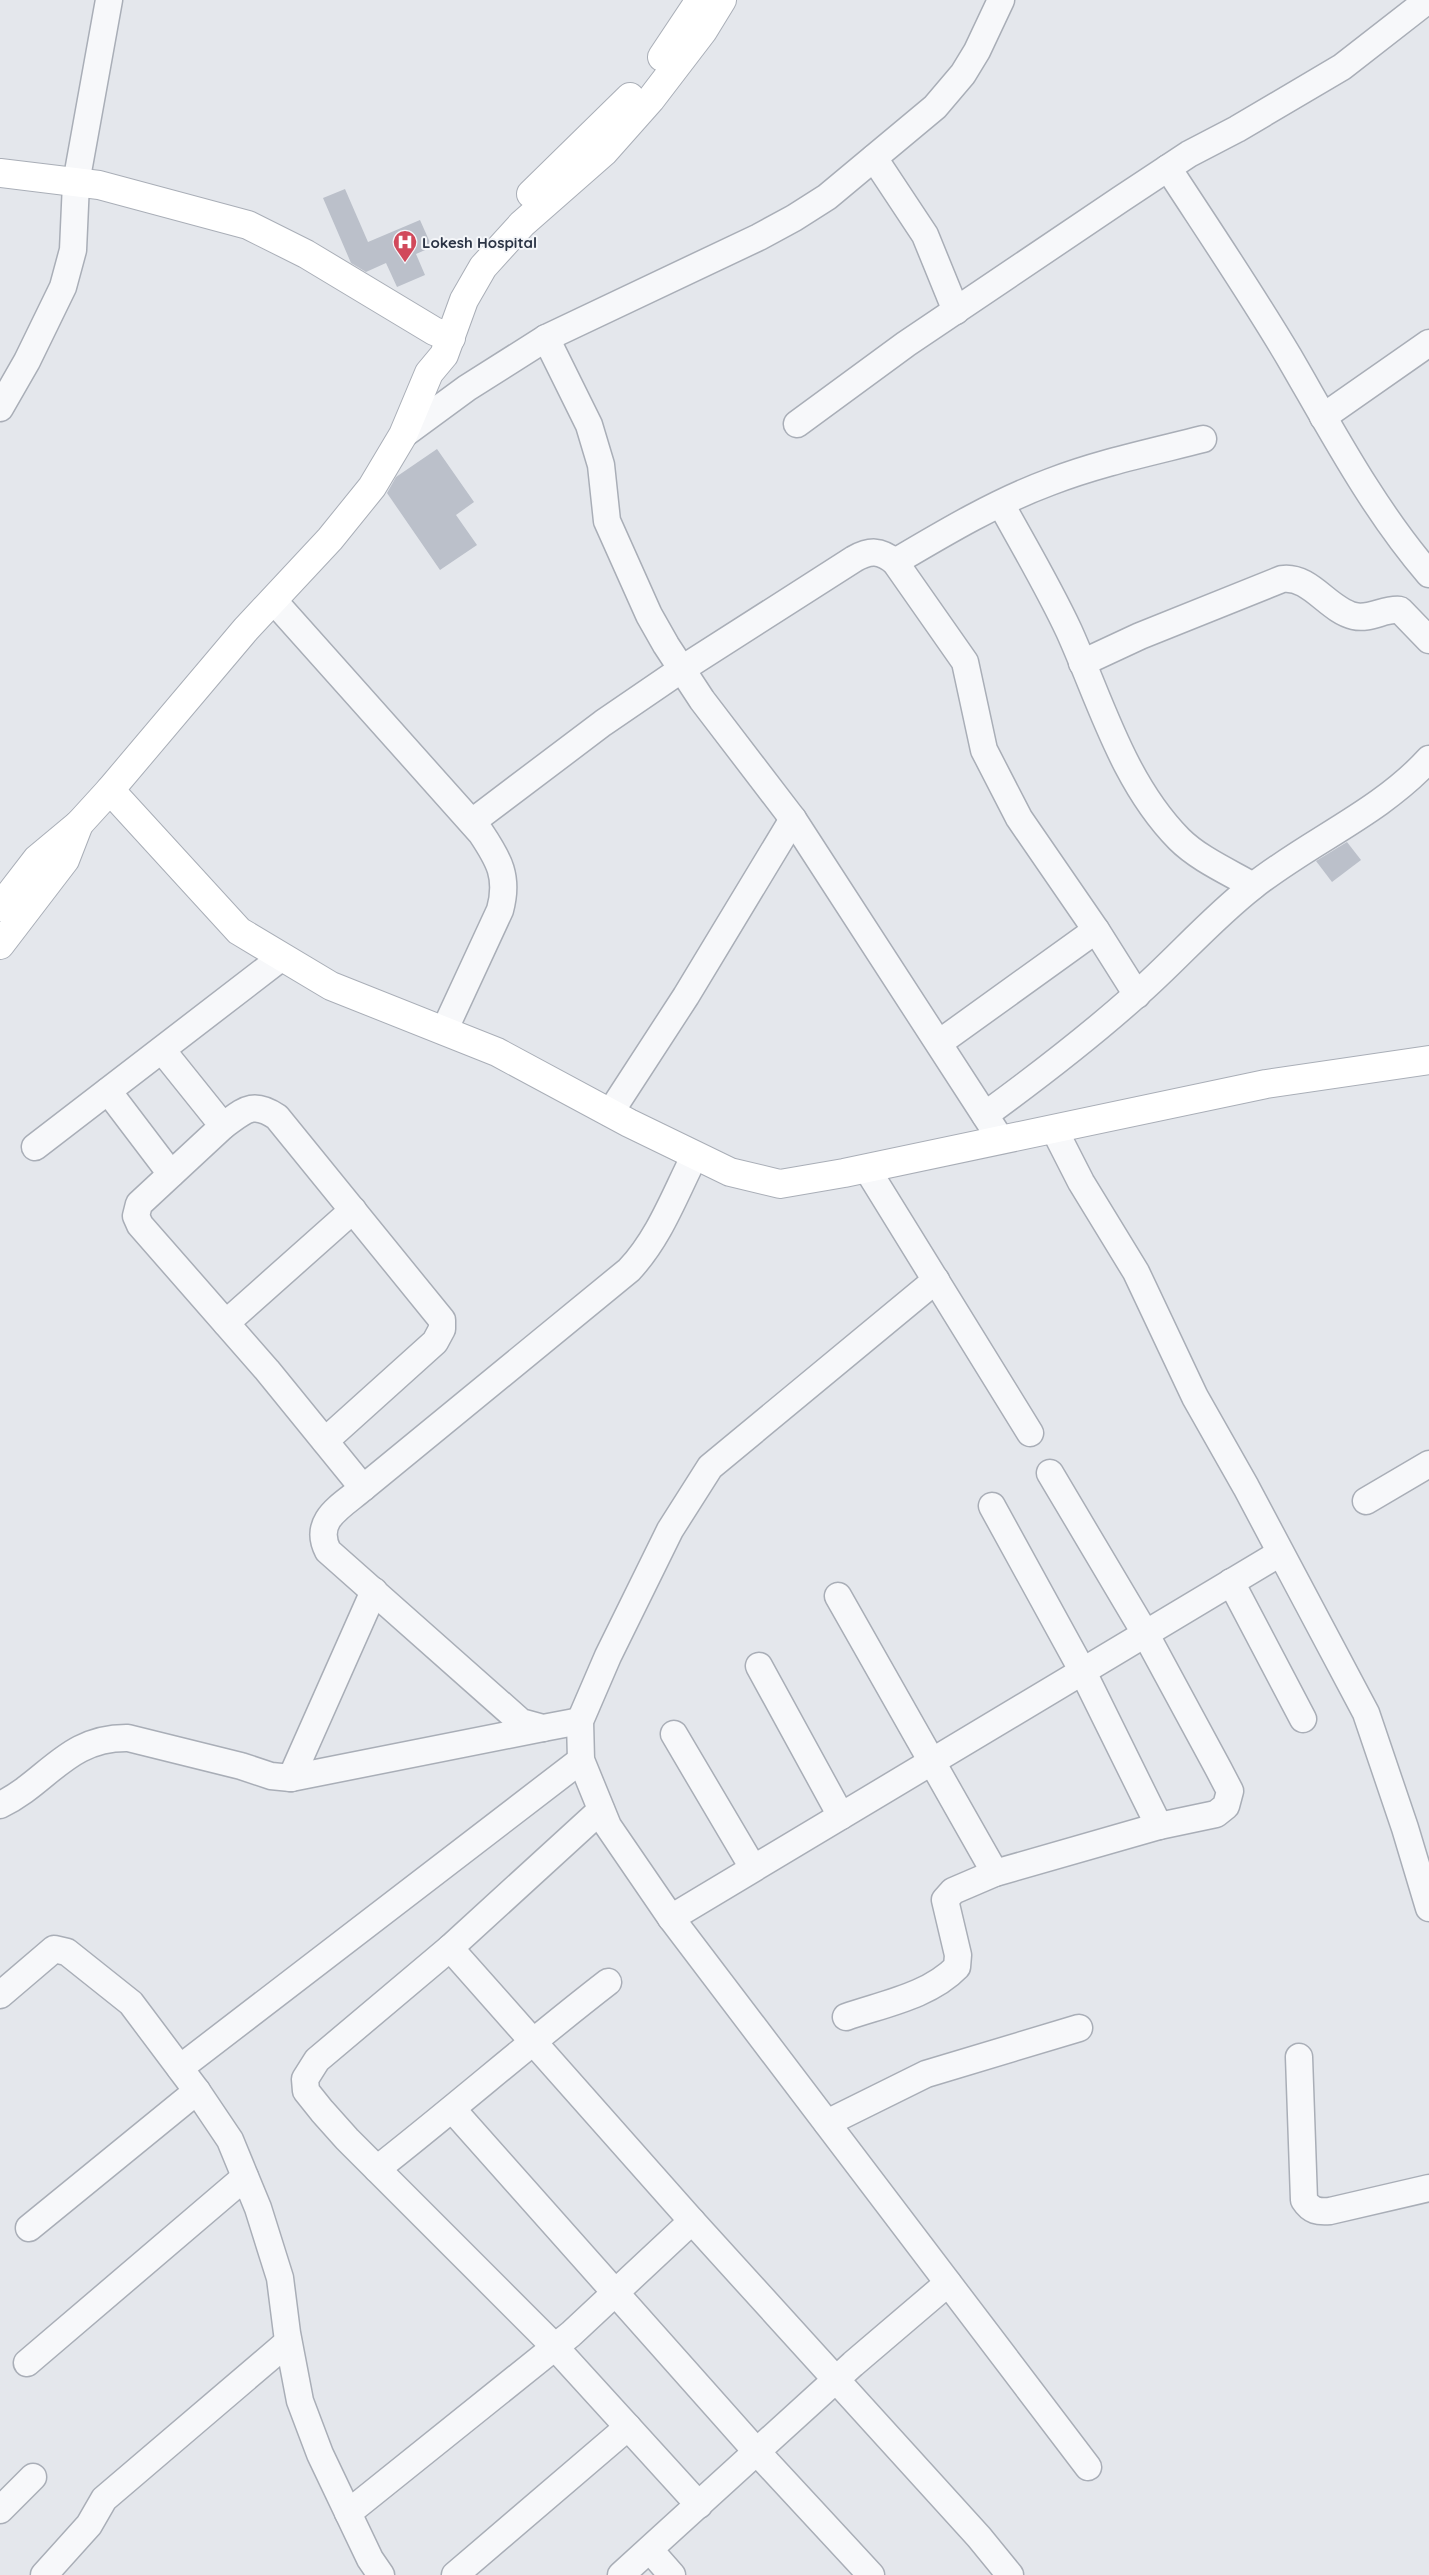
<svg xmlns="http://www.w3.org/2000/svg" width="1429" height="2575" font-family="Quicksand,sans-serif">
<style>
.building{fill:#bbc0ca}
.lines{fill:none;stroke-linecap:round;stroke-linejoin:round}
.street-casing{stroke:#a9aeb7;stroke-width:29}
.secondary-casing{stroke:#a9aeb7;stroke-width:30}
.street{stroke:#f7f8fa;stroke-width:26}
.secondary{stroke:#fff;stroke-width:28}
.labels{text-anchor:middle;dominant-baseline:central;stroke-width:4;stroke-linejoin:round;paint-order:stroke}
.poi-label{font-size:15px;font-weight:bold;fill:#2b3445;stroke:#f4f6f9;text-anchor:start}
</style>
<rect width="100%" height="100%" fill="#e4e7ec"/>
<g class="building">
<path d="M345,189L368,242L420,220L432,247L416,254L425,275L397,287L386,263L366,272L351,263L323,198Z"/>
<path d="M437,449L474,502L456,515L477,545L440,570L387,493L396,477Z"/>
<path d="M1347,842L1361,860L1332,882L1316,861Z"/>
</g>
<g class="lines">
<g class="street-casing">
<g id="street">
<path d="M874,158L925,235L956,311"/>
<path d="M1168,168C1209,231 1251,293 1289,357C1332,431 1373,509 1429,574"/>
<path d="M546,338L589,425L601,465L607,521L649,615L666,645L702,700L793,819L1001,1140"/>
<path d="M0,408L27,361L63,287L73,250L76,183L109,0"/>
<path d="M1323,417L1429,343"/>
<path d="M797,424L906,344L1121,199L1189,154L1237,129L1342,67L1428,0"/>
<path d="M403,435L467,388L546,338L759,237L794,218L827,197L935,107L963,74L977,51L1001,0"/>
<path d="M1001,504C1024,546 1049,588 1069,631C1101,702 1123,782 1179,839C1199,859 1229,872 1253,886"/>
<path d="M895,562C944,533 996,502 1050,482C1099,463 1152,452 1203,439"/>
<path d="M273,600L481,833C499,860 509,877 500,910L444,1031"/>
<path d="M1082,663L1140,636L1282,579C1310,575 1328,610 1354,616C1370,620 1385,608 1400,610L1429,640"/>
<path d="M472,822L603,723L682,669L854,559C870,550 880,550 895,562L965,662L984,750L1019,818L1096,930L1137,995"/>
<path d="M939,1043L1096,930"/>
<path d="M162,1050L223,1126L139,1204L136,1216L140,1225L267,1370L363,1488"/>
<path d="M108,1091L171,1174"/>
<path d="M610,1113L686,996L793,819"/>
<path d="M985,1115C1037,1077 1088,1038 1136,995C1176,960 1210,920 1252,887C1308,842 1380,813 1429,759"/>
<path d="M223,1126C244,1111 252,1100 277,1117L442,1320V1329L435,1342L325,1441"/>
<path d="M1054,1129L1081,1182L1136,1272L1195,1397L1246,1487L1366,1713L1405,1828L1429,1908"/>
<path d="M35,1147L282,957"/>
<path d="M867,1169L1030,1433"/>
<path d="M936,1280L710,1467L670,1530L608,1656L580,1721L581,1760L608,1826L671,1918L1088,2467"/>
<path d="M226,1323L353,1210"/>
<path d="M1366,1501L1429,1464"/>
<path d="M992,1506L1082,1670L1159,1826"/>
<path d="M1231,1582L1303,1719"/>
<path d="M838,1596L995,1873"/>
<path d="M759,1666L841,1816"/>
<path d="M580,1721L543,1728L521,1722L328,1551C312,1520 342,1506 363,1488L629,1270C660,1237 675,1194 695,1155"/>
<path d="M674,1734L753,1868"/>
<path d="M291,1778L374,1591"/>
<path d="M0,1805C48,1782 67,1737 128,1738L241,1766L271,1776L291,1778L543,1728"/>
<path d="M601,1810L450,1948L317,2060L305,2079L306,2091L322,2111L347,2139L555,2347L699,2505"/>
<path d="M671,1918L1280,1553"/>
<path d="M450,1948L692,2221L979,2537L1010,2575"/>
<path d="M0,1995L54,1949L67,1952L131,2003L197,2091L230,2140L258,2208L280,2278L287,2333L300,2401L320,2454L370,2559L381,2575"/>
<path d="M846,2017C883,2004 929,1996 957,1967L958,1955L945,1900L953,1891L995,1873L1159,1826L1216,1814L1226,1806L1230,1791L1218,1768L1145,1633L1050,1473"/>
<path d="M1299,2057L1304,2200C1311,2211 1318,2212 1330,2211L1429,2188"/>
<path d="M180,2068L581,1760"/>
<path d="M453,2110L757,2452L871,2575"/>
<path d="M827,2123L926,2074L1079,2028"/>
<path d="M377,2169C455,2108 529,2043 608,1982"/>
<path d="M29,2228L197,2091"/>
<path d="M27,2363L245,2177"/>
<path d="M0,2510L33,2477"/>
<path d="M348,2513L571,2334L692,2221"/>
<path d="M650,2550L672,2575"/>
<path d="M44,2575L89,2525L104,2499L288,2342"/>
<path d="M455,2575L628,2427"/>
<path d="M621,2575L853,2364L948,2283"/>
</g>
</g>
<g class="secondary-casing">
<g id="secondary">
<path d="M662,57L700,0"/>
<path d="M0,173L99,185L248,225L306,254L434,331L451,338"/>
<path d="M531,194L630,97"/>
<path d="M110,790L239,931L331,986L497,1052L629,1123L730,1172L780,1184L844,1173L1266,1084L1429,1060"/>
<path d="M0,907L37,859L79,824L110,790L246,629L330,539L372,487L403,435L429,373L444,355L464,300L483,267L522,224L604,152L651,99L703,31L722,0"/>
<path d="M0,945L65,860L79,824"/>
</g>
</g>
<use href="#street" class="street"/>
<use href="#secondary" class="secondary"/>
</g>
<defs>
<g id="hospital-pin" transform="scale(1.25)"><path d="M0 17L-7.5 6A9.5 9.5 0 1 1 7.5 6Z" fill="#d1495b" stroke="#f4f6f9"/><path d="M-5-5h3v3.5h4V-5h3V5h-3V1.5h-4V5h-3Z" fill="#fff"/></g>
</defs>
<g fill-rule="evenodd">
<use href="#hospital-pin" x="405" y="242"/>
</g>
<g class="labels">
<g class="poi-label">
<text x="422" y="242">Lokesh Hospital</text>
</g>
</g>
</svg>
